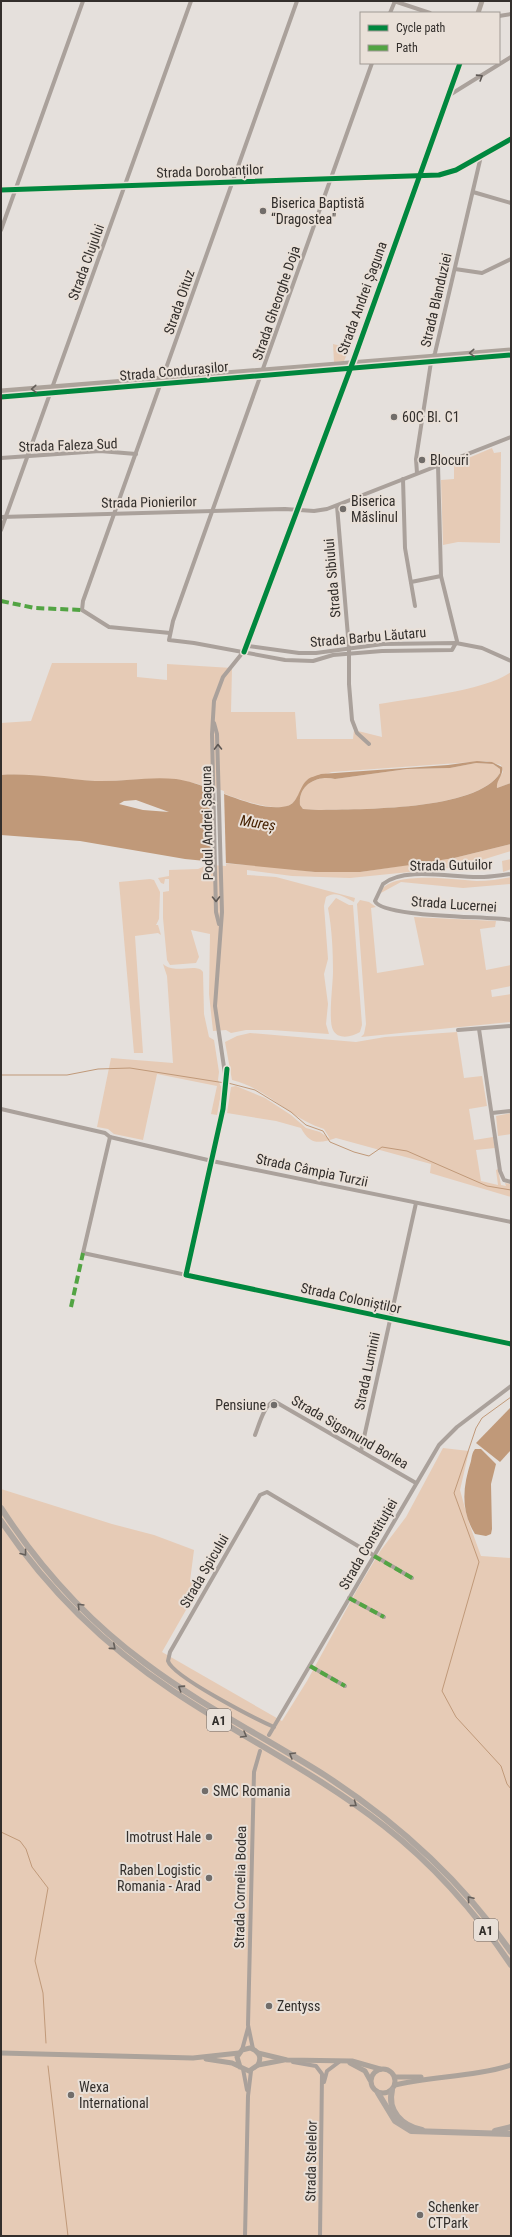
<svg xmlns="http://www.w3.org/2000/svg" width="512" height="2237" font-family="'Roboto Condensed',sans-serif">
<style>
.green{fill:#e6cbb6}
.water{fill:#c09979;fill-rule:evenodd}
.pier{fill:#e5e0dc}
.lines{fill:none;stroke-linecap:round;stroke-linejoin:round}
.stream{stroke:#c09979;stroke-width:1}
.minor{stroke:#aaa19b;stroke-width:4}
.major{stroke:#aca39b;stroke-width:5}
.highway{stroke:#afa69f;stroke-width:6}
.tram{stroke:#a59f9b;stroke-width:1}
.quiet{stroke:#52a443;stroke-width:4;stroke-dasharray:8 4;stroke-linecap:butt}
.cycleway-casing{stroke:#e9e0d8;stroke-width:8}
.cycleway{stroke:#00873e;stroke-width:5}
.oneway{stroke:#5d5753}
.oneway2{stroke:#635d58}
.oneway3{stroke:#655f5a}
.poi-dot{fill:#716d6a;stroke:#e9e0d8;stroke-width:1.5}
.labels{text-anchor:middle;dominant-baseline:central;stroke-width:4;stroke-linejoin:round;paint-order:stroke}
.shield{fill:#e9e0d8;stroke:#6a6460;stroke-width:1}
.shield-label{font-size:13px;font-weight:bold;fill:#332f2c}
.street-label{font-size:14px;fill:#332f2c;stroke:#e9e0d8}
.poi-label{font-size:14px;fill:#332f2c;stroke:#e9e0d8;text-anchor:start}
.water-label{font-size:15px;font-style:italic;fill:#452100;stroke:#e9e0d8}
</style>
<rect width="100%" height="100%" fill="#e5e0dc"/>
<g class="green">
<path d="M333,344L350,348L344,361L334,362Z"/>
<path d="M492,448L494,453L501,452L500,543L458,542L443,545L441,480L454,479V464Z"/>
<path d="M52,663H137V677L167,680V664L232,668L231,712H295L297,739H353L354,730L382,737L379,704C413,698 485,691 511,672V783L497,788L496,783L503,772L501,765L486,761L332,772L307,780C302,787 297,803 288,806C268,813 219,791 198,784C164,774 129,782 95,781C63,780 32,773 1,775V723L31,721Z"/>
<path d="M476,763L493,764L500,769V773C476,811 359,809 318,810L303,809L300,805C298,784 318,775 335,779L407,769L450,768Z"/>
<path d="M511,844V851L459,867L350,878L292,876L247,870V875L276,877L355,898L354,902C345,898 336,890 326,897L324,906L328,959L324,974L328,1004L326,1024L329,1034L271,1030H246L231,1033L226,1030L213,1031L209,994L210,934L191,930L199,957L196,963L170,965L167,960L163,918V892L169,891V879H165L164,884L161,883L158,878L169,876V870L198,869L212,863L269,866L315,872H360L454,858Z"/>
<path d="M511,859V869L503,872L502,861Z"/>
<path d="M511,877V884L463,888L401,882L379,894C388,869 456,880 477,881C488,881 500,879 511,877Z"/>
<path d="M150,879L154,880L160,892L159,919L156,925H158L161,935L158,933L135,936L143,1053H134L119,882Z"/>
<path d="M336,898L349,905H353L362,1025L360,1032C352,1037 338,1040 333,1030C328,1021 333,984 333,972C333,951 332,929 328,908Z"/>
<path d="M360,900L369,902L376,907L371,908L377,973L424,965L414,917L496,921L495,927L480,929L486,970L511,965V986L491,990L492,997L511,994V1022L361,1037L364,1034L366,1024L357,904Z"/>
<path d="M163,964C175,975 197,962 203,972L204,1014L209,1037L214,1040L219,1072L218,1080L222,1089L217,1115L211,1114L217,1086L157,1074L143,1140L114,1134L108,1129L97,1127L111,1058L173,1063L167,976Z"/>
<path d="M457,1032L464,1078L482,1076L487,1106L469,1109L474,1140L493,1137L495,1148L476,1150L481,1181L498,1185L496,1170L498,1169L501,1185L506,1186L505,1183L511,1184V1197L430,1173L431,1164L336,1138C321,1143 310,1146 301,1128L276,1121L227,1113L231,1087L236,1086L265,1098L291,1115L306,1128L320,1132L330,1139L324,1129C290,1119 267,1088 232,1080L225,1042L237,1036L250,1033L356,1042L385,1037Z"/>
<path d="M511,1113V1134L498,1136L496,1116Z"/>
<path d="M443,1448L469,1451L460,1490L469,1523L481,1556L511,1558V2236H1V1489L112,1524L154,1535L194,1550L190,1581L198,1589L162,1652L282,1721L307,1681L358,1588L381,1550L406,1517Z"/>
</g>
<g class="water">
<path d="M477,761L492,762L502,767C504,775 496,780 497,788L511,783V844L454,858L410,865L360,872H315L185,859L80,841L1,835V775C32,773 63,779 95,781C122,782 149,776 176,779C208,783 257,814 287,806C298,804 299,787 307,780C310,777 316,776 321,774L448,765ZM476,763L493,764L500,769V773C477,811 359,809 318,810L303,809L300,805C298,784 318,775 335,779L407,769L450,768ZM136,800L169,812L143,810L119,804L124,801Z"/>
<path d="M511,1407V1450L500,1462L476,1443Z"/>
<path d="M475,1449H481L496,1464L491,1484L492,1529L491,1534L486,1536L475,1534C460,1510 463,1486 471,1461C472,1456 472,1453 475,1449Z"/>
</g>
<path class="pier" d="M209,786L224,791L226,866L211,865Z"/>
<g class="lines">
<g class="stream">
<path d="M1,1075H67L98,1069L130,1068L225,1083"/>
<path d="M228,1083L255,1090L291,1112L306,1125L323,1131L330,1142L354,1152L369,1156L382,1147L407,1151L487,1186L511,1190"/>
<path d="M511,1397L482,1418L476,1428L454,1493L479,1562L442,1691L456,1717L501,1766L507,1784L511,1789"/>
<path d="M1,1832L20,1841L26,1849L32,1867L48,1888L35,1961L43,1993L46,2043"/>
<path d="M48,2066L68,2236"/>
</g>
<g class="minor">
<path d="M394,1L430,13"/>
<path d="M390,13L395,1"/>
<path d="M499,16L511,14"/>
<path d="M372,63L173,621L169,640L194,643L285,660L313,661L333,655L382,651L452,650L457,641L441,576L438,465"/>
<path d="M448,96L511,57"/>
<path d="M473,192L511,203"/>
<path d="M1,230L83,1"/>
<path d="M455,269L482,273L511,259"/>
<path d="M1,458L100,451L136,454"/>
<path d="M417,473L416,459L431,362L435,353L481,156"/>
<path d="M403,479L405,548L415,606"/>
<path d="M337,506L349,648V684L352,720L357,733L369,744"/>
<path d="M1,517L285,509L314,511L327,509L511,437"/>
<path d="M1,530L191,1"/>
<path d="M411,582L441,576"/>
<path d="M170,633L109,627L82,610L83,601L297,1"/>
<path d="M248,646L299,653H316L383,644L456,643L482,648L511,661"/>
<path d="M511,874C501,875 490,877 480,877C455,878 404,866 383,884L375,901C382,918 490,916 511,920"/>
<path d="M219,924L216,912L212,734L214,701L223,677L248,646L419,176L449,173L511,139"/>
<path d="M479,1029L500,1171L504,1180L511,1182"/>
<path d="M458,1030L511,1026"/>
<path d="M1,1109L105,1133L110,1137L212,1161L511,1222"/>
<path d="M492,1113L511,1111"/>
<path d="M110,1137L83,1253L511,1344"/>
<path d="M186,1275L226,1093L225,1074L215,1006L222,912L217,734L214,723"/>
<path d="M255,1435C259,1425 264,1405 274,1401L416,1483"/>
<path d="M361,1451L416,1203"/>
<path d="M349,1598L384,1617"/>
<path d="M310,1666L345,1686"/>
<path d="M274,1727C256,1719 173,1677 168,1661L170,1652L260,1495L267,1492L272,1495L412,1578"/>
<path d="M269,1735L439,1445L457,1427L511,1386"/>
<path d="M253,2049L248,2025L254,1772L260,1751"/>
<path d="M242,2050L248,2028"/>
<path d="M293,2062L316,2066L322,2074L320,2236"/>
<path d="M243,2069L247,2090"/>
<path d="M324,2082L327,2071L339,2062"/>
<path d="M245,2236L248,2096L251,2071"/>
</g>
<g class="major">
<path d="M478,13L482,1"/>
<path d="M1,190L419,176L460,63"/>
<path d="M1,391L511,350"/>
<path d="M1,397L511,355"/>
<path d="M1,2053L193,2058L239,2053"/>
<path d="M258,2053L287,2060L352,2061L380,2069"/>
<path d="M206,2059L232,2063L249,2071L258,2065C262,2057 259,2051 250,2048L242,2050L237,2057L240,2067"/>
<path d="M350,2063L365,2071L370,2080"/>
<path d="M258,2065L284,2060"/>
<circle cx="383" cy="2081" r="12"/>
<path d="M395,2077H421"/>
<path d="M395,2085C433,2076 474,2077 511,2065"/>
</g>
<g class="highway">
<path d="M1,1508C40,1568 88,1621 145,1663C202,1706 266,1738 326,1776C398,1823 462,1881 511,1952"/>
<path d="M1,1521C47,1589 105,1646 173,1691C243,1738 318,1774 384,1826C434,1865 476,1913 511,1965"/>
<path d="M392,2090C387,2111 402,2126 422,2130"/>
<path d="M378,2093L395,2121L411,2131L511,2134"/>
<path d="M495,2131L511,2127"/>
</g>
<path class="tram" d="M1,396L511,353"/>
<g class="quiet">
<path d="M1,601L35,608L82,610"/>
<path d="M71,1307L83,1253"/>
<path d="M374,1556L412,1578"/>
<path d="M349,1598L384,1617"/>
<path d="M310,1666L345,1686"/>
</g>
<g class="cycleway-casing">
<g id="cycleway">
<path d="M1,190L439,175L456,170L511,139"/>
<path d="M1,397L511,355"/>
<path d="M244,652L354,359L460,63"/>
<path d="M227,1069L223,1109L186,1275L511,1344"/>
</g>
</g>
<use href="#cycleway" class="cycleway"/>
</g>
<defs><path id="oneway-chevron" d="M-2-3.5L2.5 0L-2 3.5" fill="none" stroke-width="1.6" stroke-linecap="round" stroke-linejoin="round"/></defs>
<g class="oneway">
<use href="#oneway-chevron" transform="translate(480 77) rotate(-32)"/>
<use href="#oneway-chevron" transform="translate(218 747) rotate(-91)"/>
<use href="#oneway-chevron" transform="translate(216 899) rotate(89)"/>
</g>
<g class="oneway2">
<use href="#oneway-chevron" transform="translate(472 353) rotate(176)"/>
<use href="#oneway-chevron" transform="translate(34 389) rotate(176)"/>
</g>
<g class="oneway3">
<use href="#oneway-chevron" transform="translate(24 1553) rotate(53)"/>
<use href="#oneway-chevron" transform="translate(80 1606) rotate(-135)"/>
<use href="#oneway-chevron" transform="translate(113 1647) rotate(40)"/>
<use href="#oneway-chevron" transform="translate(181 1688) rotate(-147)"/>
<use href="#oneway-chevron" transform="translate(244 1735) rotate(30)"/>
<use href="#oneway-chevron" transform="translate(292 1755) rotate(-149)"/>
<use href="#oneway-chevron" transform="translate(354 1804) rotate(36)"/>
<use href="#oneway-chevron" transform="translate(470 1899) rotate(-130)"/>
</g>
<g class="poi-dot">
<circle cx="263" cy="211" r="4"/>
<circle cx="394" cy="417" r="4"/>
<circle cx="422" cy="460" r="4"/>
<circle cx="343" cy="509" r="4"/>
<circle cx="274" cy="1405" r="4"/>
<circle cx="205" cy="1791" r="4"/>
<circle cx="209" cy="1837" r="4"/>
<circle cx="209" cy="1878" r="4"/>
<circle cx="269" cy="2006" r="4"/>
<circle cx="71" cy="2095" r="4"/>
<circle cx="420" cy="2215" r="4"/>
</g>
<g class="labels">
<g class="shield">
<rect x="207" y="1709" width="24" height="22" rx="3"/>
<rect x="474" y="1919" width="24" height="22" rx="3"/>
</g>
<g class="shield-label">
<text x="219" y="1720">A1</text>
<text x="486" y="1930">A1</text>
</g>
<g class="street-label">
<text transform="translate(210 171) rotate(-2)">Strada Dorobanților</text>
<text transform="translate(86 262) rotate(-70)">Strada Clujului</text>
<text transform="translate(362 298) rotate(-70)">Strada Andrei Șaguna</text>
<text transform="translate(436 300) rotate(-77)">Strada Blanduziei</text>
<text transform="translate(179 302) rotate(-71)">Strada Oituz</text>
<text transform="translate(276 303) rotate(-71)">Strada Gheorghe Doja</text>
<text transform="translate(174 371) rotate(-5)">Strada Condurașilor</text>
<text transform="translate(68 445) rotate(-2)">Strada Faleza Sud</text>
<text transform="translate(149 502) rotate(-1)">Strada Pionierilor</text>
<text transform="translate(332 578) rotate(-95)">Strada Sibiului</text>
<text transform="translate(368 637) rotate(-5)">Strada Barbu Lăutaru</text>
<text transform="translate(207 823) rotate(-91)">Podul Andrei Șaguna</text>
<text transform="translate(451 865) rotate(-1)">Strada Gutuilor</text>
<text transform="translate(454 904) rotate(4)">Strada Lucernei</text>
<text transform="translate(312 1170) rotate(12)">Strada Câmpia Turzii</text>
<text transform="translate(351 1298) rotate(12)">Strada Coloniștilor</text>
<text transform="translate(367 1371) rotate(-78)">Strada Luminii</text>
<text transform="translate(350 1432) rotate(30)">Strada Sigsmund Borlea</text>
<text transform="translate(368 1544) rotate(-60)">Strada Constituției</text>
<text transform="translate(204 1571) rotate(-60)">Strada Spicului</text>
<text transform="translate(240 1887) rotate(-89)">Strada Cornelia Bodea</text>
<text transform="translate(311 2161) rotate(-89)">Strada Stelelor</text>
</g>
<g class="poi-label">
<text x="271" y="203">Biserica Baptistă<tspan x="271" dy="16">“Dragostea"</tspan></text>
<text x="402" y="417">60C Bl. C1</text>
<text x="430" y="460">Blocuri</text>
<text x="351" y="501">Biserica<tspan x="351" dy="16">Măslinul</tspan></text>
<text x="266" y="1405" text-anchor="end">Pensiune</text>
<text x="213" y="1791">SMC Romania</text>
<text x="201" y="1837" text-anchor="end">Imotrust Hale</text>
<text x="201" y="1870" text-anchor="end">Raben Logistic<tspan x="201" dy="16">Romania - Arad</tspan></text>
<text x="277" y="2006">Zentyss</text>
<text x="79" y="2087">Wexa<tspan x="79" dy="16">International</tspan></text>
<text x="428" y="2207">Schenker<tspan x="428" dy="16">CTPark</tspan></text>
</g>
<g class="water-label">
<text transform="translate(258 823) rotate(9)">Mureș</text>
</g>
</g>
<rect width="512" height="2237" fill="none" stroke="#332f2c" stroke-width="4"/>
<rect x="360" y="12" width="140" height="52" fill="#e9e0d8" stroke="#a09993"/>
<rect x="368" y="25" width="20" height="6" fill="#00873e" stroke="#a09993"/>
<text x="396" y="32" font-size="12" fill="#332f2c">Cycle path</text>
<rect x="368" y="45" width="20" height="6" fill="#52a443" stroke="#a09993"/>
<text x="396" y="52" font-size="12" fill="#332f2c">Path</text>
</svg>
